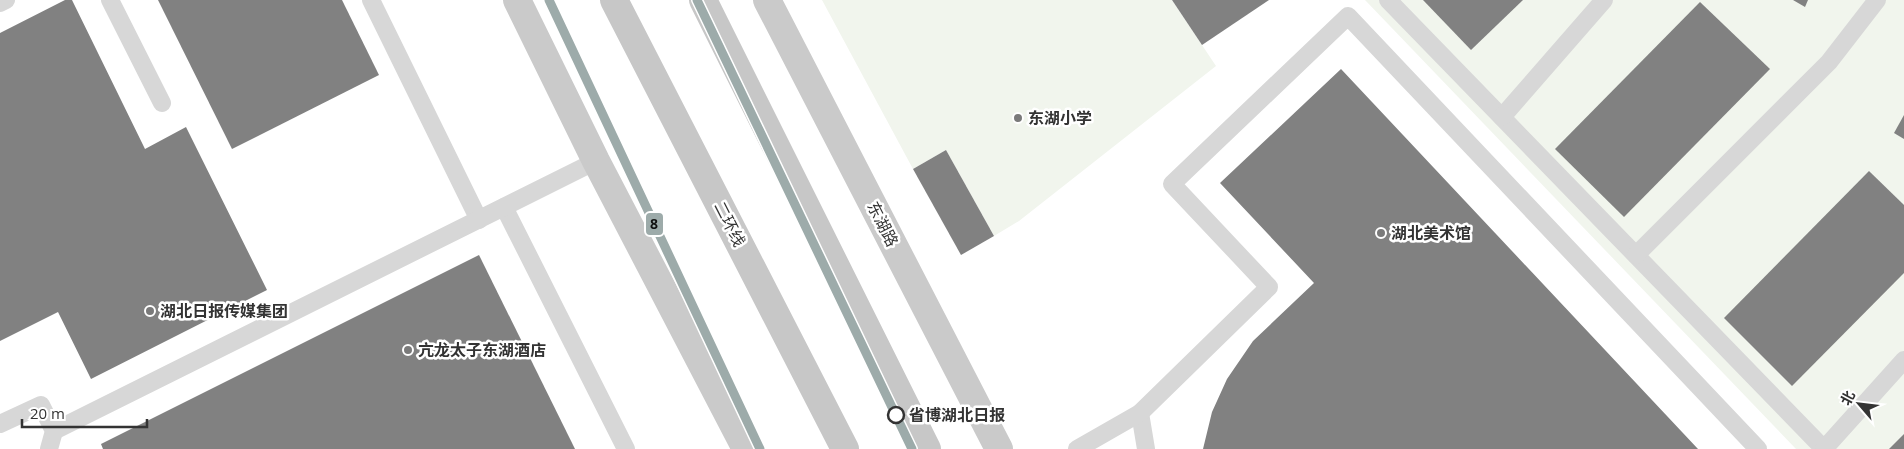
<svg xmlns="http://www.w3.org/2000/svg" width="1904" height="449" font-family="'Open Sans','Noto Sans SC',sans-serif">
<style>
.green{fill:#f1f5ed}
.building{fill:#818181}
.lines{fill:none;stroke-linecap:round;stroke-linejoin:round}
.service{stroke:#d7d7d7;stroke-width:18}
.primary{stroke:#cacaca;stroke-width:28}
.trunk{stroke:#c7c7c7;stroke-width:28}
.metro-1-casing{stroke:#fff;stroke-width:12}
.metro-1{stroke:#9dabaa;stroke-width:9}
.poi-dot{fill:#7a7a7a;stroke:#fff;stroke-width:2}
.stop-dot{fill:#fff;stroke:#333;stroke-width:2.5}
.labels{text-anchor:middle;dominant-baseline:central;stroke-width:5;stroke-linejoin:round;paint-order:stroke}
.poi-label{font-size:16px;font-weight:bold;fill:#333;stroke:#fff;text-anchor:start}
.street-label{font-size:16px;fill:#333;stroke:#fff}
.stop-label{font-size:16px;font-weight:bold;fill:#333;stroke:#fff;text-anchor:start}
.line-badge{stroke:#fff;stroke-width:2}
.pale-badge-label{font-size:14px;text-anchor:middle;font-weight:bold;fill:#111}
</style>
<rect width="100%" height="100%" fill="#fff"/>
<g class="green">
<path d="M822,0H1172L1216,66L1019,221L994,236L946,150L913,169Z"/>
<path d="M1365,0H1904V449H1796Z"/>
</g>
<g class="building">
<path d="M65,0H72L145,149L186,127L267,290L91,379L58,312L0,341V33Z"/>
<path d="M158,0H342L379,75L232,149Z"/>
<path d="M1172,0H1269L1202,45Z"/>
<path d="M1423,0H1523L1471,50Z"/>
<path d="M1793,0H1808L1805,7Z"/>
<path d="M1700,2L1770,69L1624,217L1555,149Z"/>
<path d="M1341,69L1698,449H1203L1212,412L1227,379L1253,341L1314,283L1220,183Z"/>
<path d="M1904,115V139L1894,133Z"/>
<path d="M946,150L994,236L961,255L913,169Z"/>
<path d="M1869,171L1904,205V273L1792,386L1724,318Z"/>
<path d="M479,255L575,449H103L101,444Z"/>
<path d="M1904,434V449H1889Z"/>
</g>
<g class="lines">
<g class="service">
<path d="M110,0L162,103"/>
<path d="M371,0L479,220"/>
<path d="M1388,0L1824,449"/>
<path d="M0,3L6,0"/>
<path d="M1502,117L1604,0"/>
<path d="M504,207L626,449"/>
<path d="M1636,255L1829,62L1877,0"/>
<path d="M1140,413L1146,449"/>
<path d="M0,424L41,405L54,431L49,449"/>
<path d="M54,431L596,161"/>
<path d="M1077,449L1140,413L1269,287L1172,184L1348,16L1758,449"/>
<path d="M1824,449L1904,360"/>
</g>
<g class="primary">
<path d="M517,0L596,161L746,449"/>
<path d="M767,0L999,449"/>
</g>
<g class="trunk">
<path d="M614,0L845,449"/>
<path d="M703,0L927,449"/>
</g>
<g class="metro-1-casing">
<g id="metro-1">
<path d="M549,0L760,449"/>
<path d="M697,0L912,449"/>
</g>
</g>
<use href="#metro-1" class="metro-1"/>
</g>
<g class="poi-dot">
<circle cx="1018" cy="118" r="5"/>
<circle cx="1381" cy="233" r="5"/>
<circle cx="150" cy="311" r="5"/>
<circle cx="408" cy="350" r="5"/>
</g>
<circle class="stop-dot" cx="896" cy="415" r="8"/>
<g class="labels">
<g class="poi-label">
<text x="1028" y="118">东湖小学</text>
<text x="1391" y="233">湖北美术馆</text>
<text x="160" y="311">湖北日报传媒集团</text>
<text x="418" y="350">亢龙太子东湖酒店</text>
</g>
<g class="street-label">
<text transform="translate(730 224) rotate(63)">二环线</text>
<text transform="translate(883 224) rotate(63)">东湖路</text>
</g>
<g class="stop-label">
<text x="909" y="415">省博湖北日报</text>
</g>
</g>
<rect class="line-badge" x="645" y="212" width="19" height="24" rx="5" fill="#9dabaa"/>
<g class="pale-badge-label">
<text x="654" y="229">8</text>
</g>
<g transform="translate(1859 404) rotate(298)" stroke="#ffffff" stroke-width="4" paint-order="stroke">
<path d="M0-4L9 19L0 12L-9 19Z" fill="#333333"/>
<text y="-8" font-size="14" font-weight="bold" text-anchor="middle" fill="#333333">北</text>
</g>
<path d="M22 419v8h125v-8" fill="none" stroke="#333333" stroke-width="2.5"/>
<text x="30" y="419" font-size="15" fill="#333333" stroke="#ffffff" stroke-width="4" paint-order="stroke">20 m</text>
</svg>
